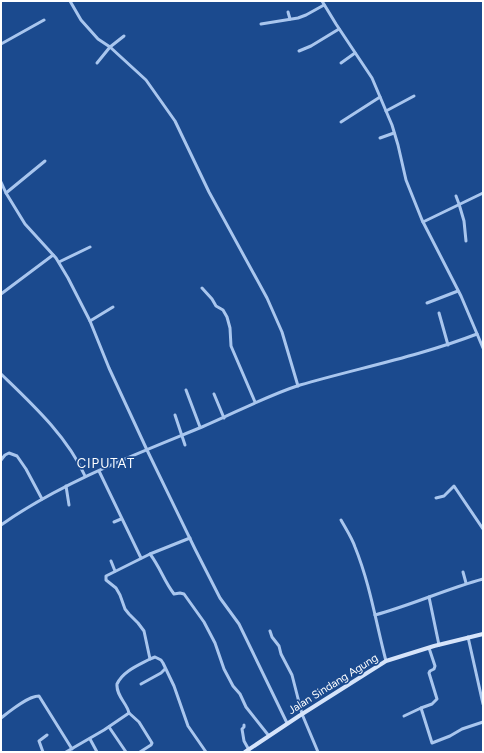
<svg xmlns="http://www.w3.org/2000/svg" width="484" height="753" font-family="Figtree,sans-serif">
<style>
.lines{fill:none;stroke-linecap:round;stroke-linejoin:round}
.street{stroke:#a9c6ee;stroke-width:3}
.secondary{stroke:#d6e4fa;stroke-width:4}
.labels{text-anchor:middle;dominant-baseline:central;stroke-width:3.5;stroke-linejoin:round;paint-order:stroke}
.street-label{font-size:11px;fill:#fff;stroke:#1b4a8e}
.quarter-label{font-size:13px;letter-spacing:1px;fill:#fff;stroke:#1b4a8e}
</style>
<rect width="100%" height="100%" fill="#1b4a8e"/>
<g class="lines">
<g class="street">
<path d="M70,1L81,20L98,39L110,47L146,80L175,121L209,192L267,298L282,332L298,386"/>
<path d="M322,1L336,24L372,78L392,125L398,145L406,180L422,220L461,296L483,348"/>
<path d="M288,12L290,19"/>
<path d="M261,24L298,18L306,15L324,5"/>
<path d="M1,44L44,20"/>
<path d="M299,51L311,46L339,29"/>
<path d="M97,63L110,47L124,36"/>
<path d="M341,63L355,53"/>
<path d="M386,111L414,96"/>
<path d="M341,122L380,97"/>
<path d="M380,138L394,133"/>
<path d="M1,182L6,193L25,224L56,258L68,278L90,321L109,368L147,450L195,549L220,598L239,624L287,723"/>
<path d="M6,193L45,161"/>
<path d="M456,196L459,204L464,221L466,241"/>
<path d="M423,222L483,193"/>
<path d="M59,262L90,247"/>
<path d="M202,288L212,299L216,306L223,310L227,317L230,328L231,346L255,402"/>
<path d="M1,294L53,255"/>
<path d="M427,303L458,291"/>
<path d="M439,313L448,345"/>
<path d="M90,321L113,307"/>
<path d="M1,374C32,404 67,436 85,476"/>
<path d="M186,390L200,427"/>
<path d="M214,394L224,418"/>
<path d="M175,415L185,445"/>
<path d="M1,460L5,455L9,453L17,456L26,469L42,499"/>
<path d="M99,471L141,558"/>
<path d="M66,486L69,505"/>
<path d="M436,498L444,496L454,486L483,529"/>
<path d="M341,520C346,529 352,538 355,547C370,584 376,623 386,661"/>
<path d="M114,522L121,519"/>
<path d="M1,525C62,482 134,455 202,427C235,413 266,396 300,385C359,368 420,356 477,334"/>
<path d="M150,554C160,567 164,581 174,594L180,593L184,594L204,622L215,643L224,669L233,686L240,694L246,707L269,736"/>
<path d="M111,561L115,571"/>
<path d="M463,572L466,583"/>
<path d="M429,597L439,645"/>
<path d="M375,615C412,605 446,589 483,579"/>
<path d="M270,631L272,637L279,646L281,654L292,675L302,714L318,752"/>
<path d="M468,637L483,704"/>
<path d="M429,648L435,666L434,669L430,671L429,673L437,699L432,704L421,708L432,743L450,736L462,729L483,722"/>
<path d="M150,659L155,657L161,660L163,663L174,686L188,726L206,752"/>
<path d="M141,684L161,673L165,669"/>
<path d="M129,713L139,722L152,743L151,745L140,752"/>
<path d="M404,716L421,708"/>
<path d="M1,718C10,711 28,696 39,696L72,749"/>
<path d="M244,725V727L242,729L244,741L249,750"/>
<path d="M109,727L126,752"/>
<path d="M90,739L97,752"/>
<path d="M43,752L39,741L47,735"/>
<path d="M66,752L104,730L129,713C127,703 116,696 117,684C123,671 139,665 150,659L144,631L138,623L129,614L125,609L120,595L116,588L106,580V576L150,554L190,538"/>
</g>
<path class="secondary" d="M245,752L299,716L386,661L434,646L483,634"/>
</g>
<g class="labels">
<g class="street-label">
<text transform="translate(333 684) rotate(-32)">Jalan Sindang Agung</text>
</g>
<g class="quarter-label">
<text x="106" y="463">CIPUTAT</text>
</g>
</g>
<rect width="484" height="753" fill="none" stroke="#ffffff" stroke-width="4"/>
</svg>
